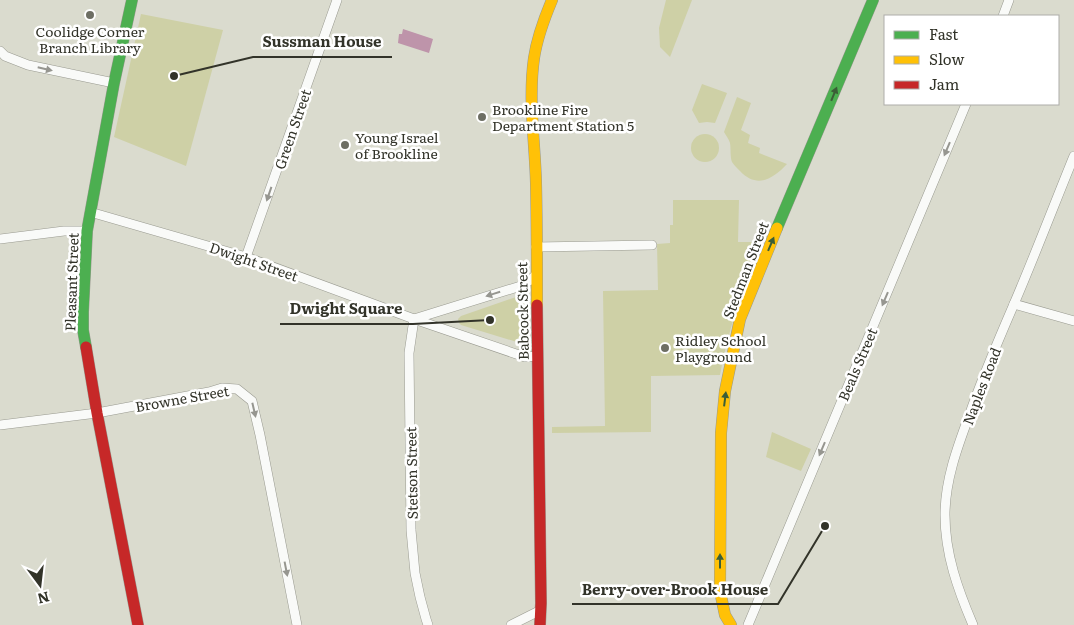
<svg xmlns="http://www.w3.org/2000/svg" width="1074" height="625" font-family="Literata,serif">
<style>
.green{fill:#ced0a6}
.water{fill:#be94aa}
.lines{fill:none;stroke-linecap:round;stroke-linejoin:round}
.street-casing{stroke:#999a90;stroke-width:10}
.fast-casing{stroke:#999a90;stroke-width:12}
.slow-casing{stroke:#999a90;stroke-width:12}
.jam-casing{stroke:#999a90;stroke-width:12}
.street{stroke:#f9faf8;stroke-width:9}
.fast{stroke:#4caf50;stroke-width:11}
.slow{stroke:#ffc107;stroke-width:11}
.jam{stroke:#c62828;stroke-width:11}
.oneway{fill:#969690}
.oneway2{fill:#3b5e37}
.poi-dot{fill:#6d6e63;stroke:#fff;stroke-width:2}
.labels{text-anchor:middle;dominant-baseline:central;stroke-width:5;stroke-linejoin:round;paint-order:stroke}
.poi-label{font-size:14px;fill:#323329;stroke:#fff;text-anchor:start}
.street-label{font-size:14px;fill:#323329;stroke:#fff}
.leader{fill:none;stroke:#323329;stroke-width:2}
.callout-dot{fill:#323329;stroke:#fff;stroke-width:2}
.callout-label{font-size:15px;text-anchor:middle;font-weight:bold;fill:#323329;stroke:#fff;stroke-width:5;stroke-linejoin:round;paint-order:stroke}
</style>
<rect width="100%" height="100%" fill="#dadbce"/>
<g class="green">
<path d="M666,0H692L670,57L660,47L659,28Z"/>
<path d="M141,14L223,30L186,166L114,137Z"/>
<path d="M702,84L727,93L715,123L707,122L699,123L692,110Z"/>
<path d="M737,97L751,103L741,130L750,135L748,143L760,148L759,153L787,164C773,179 757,189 740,171C738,169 734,165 732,162C730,157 731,149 730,143C729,139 726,136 724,132Z"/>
<circle cx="705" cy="148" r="14"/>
<path d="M673,200H739L738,242H762C744,285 728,329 720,375L651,376V432L552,433V427L605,426L603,291L658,290L657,244L670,243V225H673Z"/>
<path d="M519,296L522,298V338L520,341L517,342L461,325L459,323L458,319L461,316Z"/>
<path d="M772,432L811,449L801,471L766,457Z"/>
</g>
<path class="water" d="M403,29L433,39L429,53L398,43L399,34H402Z"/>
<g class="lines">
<g class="street-casing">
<g id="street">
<path d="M1003,16L1009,0"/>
<path d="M0,51L5,56L28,65L114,83"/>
<path d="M90,212L246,257L414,319L525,357L538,356"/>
<path d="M0,239L64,231H87"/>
<path d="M536,247L652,245"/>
<path d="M246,257L337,0"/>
<path d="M1014,304L1074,321"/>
<path d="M414,319L409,353L411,530L415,573L420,597L426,619L428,625"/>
<path d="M414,319L524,285L537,274"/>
<path d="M0,425L97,413L209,392L222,388L237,389L252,401L260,435L297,625"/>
<path d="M511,625L541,610"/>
<path d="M748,625L966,104"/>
<path d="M973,625C958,590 945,554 945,515C945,481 957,448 969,416C982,378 998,341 1014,304C1035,255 1054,205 1074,156"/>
</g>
</g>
<g class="fast-casing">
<g id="fast">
<path d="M777,228L873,0"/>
<path d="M86,347L83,330V312L87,231L114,83L132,0"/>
</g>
</g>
<g class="slow-casing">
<g id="slow">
<path d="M537,305C537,264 537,224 536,183C535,142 528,100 534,58C537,38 544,19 552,0"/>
<path d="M731,625L725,615L720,591L721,433L725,391L740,319L777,228"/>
</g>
</g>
<g class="jam-casing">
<g id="jam">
<path d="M537,305L541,603L540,625"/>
<path d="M86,347L97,413L138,625"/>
</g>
</g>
<use href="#street" class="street"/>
<use href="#fast" class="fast"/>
<use href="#slow" class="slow"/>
<use href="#jam" class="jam"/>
</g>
<defs><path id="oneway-solid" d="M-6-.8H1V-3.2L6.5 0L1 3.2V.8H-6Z" transform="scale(1.25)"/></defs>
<g class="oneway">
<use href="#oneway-solid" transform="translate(45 69) rotate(13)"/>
<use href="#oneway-solid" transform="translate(947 149) rotate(113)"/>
<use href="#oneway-solid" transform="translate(269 194) rotate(109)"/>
<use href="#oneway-solid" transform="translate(493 294) rotate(163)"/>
<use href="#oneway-solid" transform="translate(885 299) rotate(113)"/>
<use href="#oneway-solid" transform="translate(254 410) rotate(77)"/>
<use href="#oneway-solid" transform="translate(822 449) rotate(113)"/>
<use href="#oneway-solid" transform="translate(286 569) rotate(79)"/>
</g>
<g class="oneway2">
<use href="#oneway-solid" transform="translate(834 94) rotate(-68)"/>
<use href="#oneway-solid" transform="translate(771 244) rotate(-67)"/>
<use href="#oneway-solid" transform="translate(725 399) rotate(-83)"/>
<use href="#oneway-solid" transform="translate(720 561) rotate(-90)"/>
</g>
<g class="poi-dot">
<circle cx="90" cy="15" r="5"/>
<circle cx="482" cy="117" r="5"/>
<circle cx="345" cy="145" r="5"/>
<circle cx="665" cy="348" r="5"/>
</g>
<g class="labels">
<g class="poi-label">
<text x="90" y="31" text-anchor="middle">Coolidge Corner<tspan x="90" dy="16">Branch Library</tspan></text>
<text x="492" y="109">Brookline Fire<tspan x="492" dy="16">Department Station 5</tspan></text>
<text x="355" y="137">Young Israel<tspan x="355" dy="16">of Brookline</tspan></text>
<text x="675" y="340">Ridley School<tspan x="675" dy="16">Playground</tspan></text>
</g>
<g class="street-label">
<text transform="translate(292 129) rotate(-71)">Green Street</text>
<text transform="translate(254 261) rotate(19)">Dwight Street</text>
<text transform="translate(745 270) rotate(-69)">Stedman Street</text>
<text transform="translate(71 282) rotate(-88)">Pleasant Street</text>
<text transform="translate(522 311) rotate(-91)">Babcock Street</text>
<text transform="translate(857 364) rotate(-67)">Beals Street</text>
<text transform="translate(981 386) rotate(-69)">Naples Road</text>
<text transform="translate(182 398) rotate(-10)">Browne Street</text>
<text transform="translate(411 473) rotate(-91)">Stetson Street</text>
</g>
</g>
<path class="leader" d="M174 76L253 57H392M490 320L413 324H280M825 526L778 604H572"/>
<g class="callout-dot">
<circle cx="174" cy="76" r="5"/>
<circle cx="490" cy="320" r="5"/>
<circle cx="825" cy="526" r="5"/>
</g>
<g class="callout-label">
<text x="322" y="47">Sussman House</text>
<text x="346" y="314">Dwight Square</text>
<text x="675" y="595">Berry-over-Brook House</text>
</g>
<rect x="884" y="15" width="175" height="90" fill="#ffffff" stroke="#adada9"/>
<rect x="894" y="31" width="25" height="8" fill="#4caf50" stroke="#adada9"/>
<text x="929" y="40" font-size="15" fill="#323329">Fast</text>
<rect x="894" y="56" width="25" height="8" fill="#ffc107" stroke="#adada9"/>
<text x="929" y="65" font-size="15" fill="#323329">Slow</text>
<rect x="894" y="81" width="25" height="8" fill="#c62828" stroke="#adada9"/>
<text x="929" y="90" font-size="15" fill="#323329">Jam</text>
<g transform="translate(40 585) rotate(165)" stroke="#ffffff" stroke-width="4" paint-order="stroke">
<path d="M0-4L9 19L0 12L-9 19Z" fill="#323329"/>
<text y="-8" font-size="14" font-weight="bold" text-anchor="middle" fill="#323329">N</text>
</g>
</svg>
